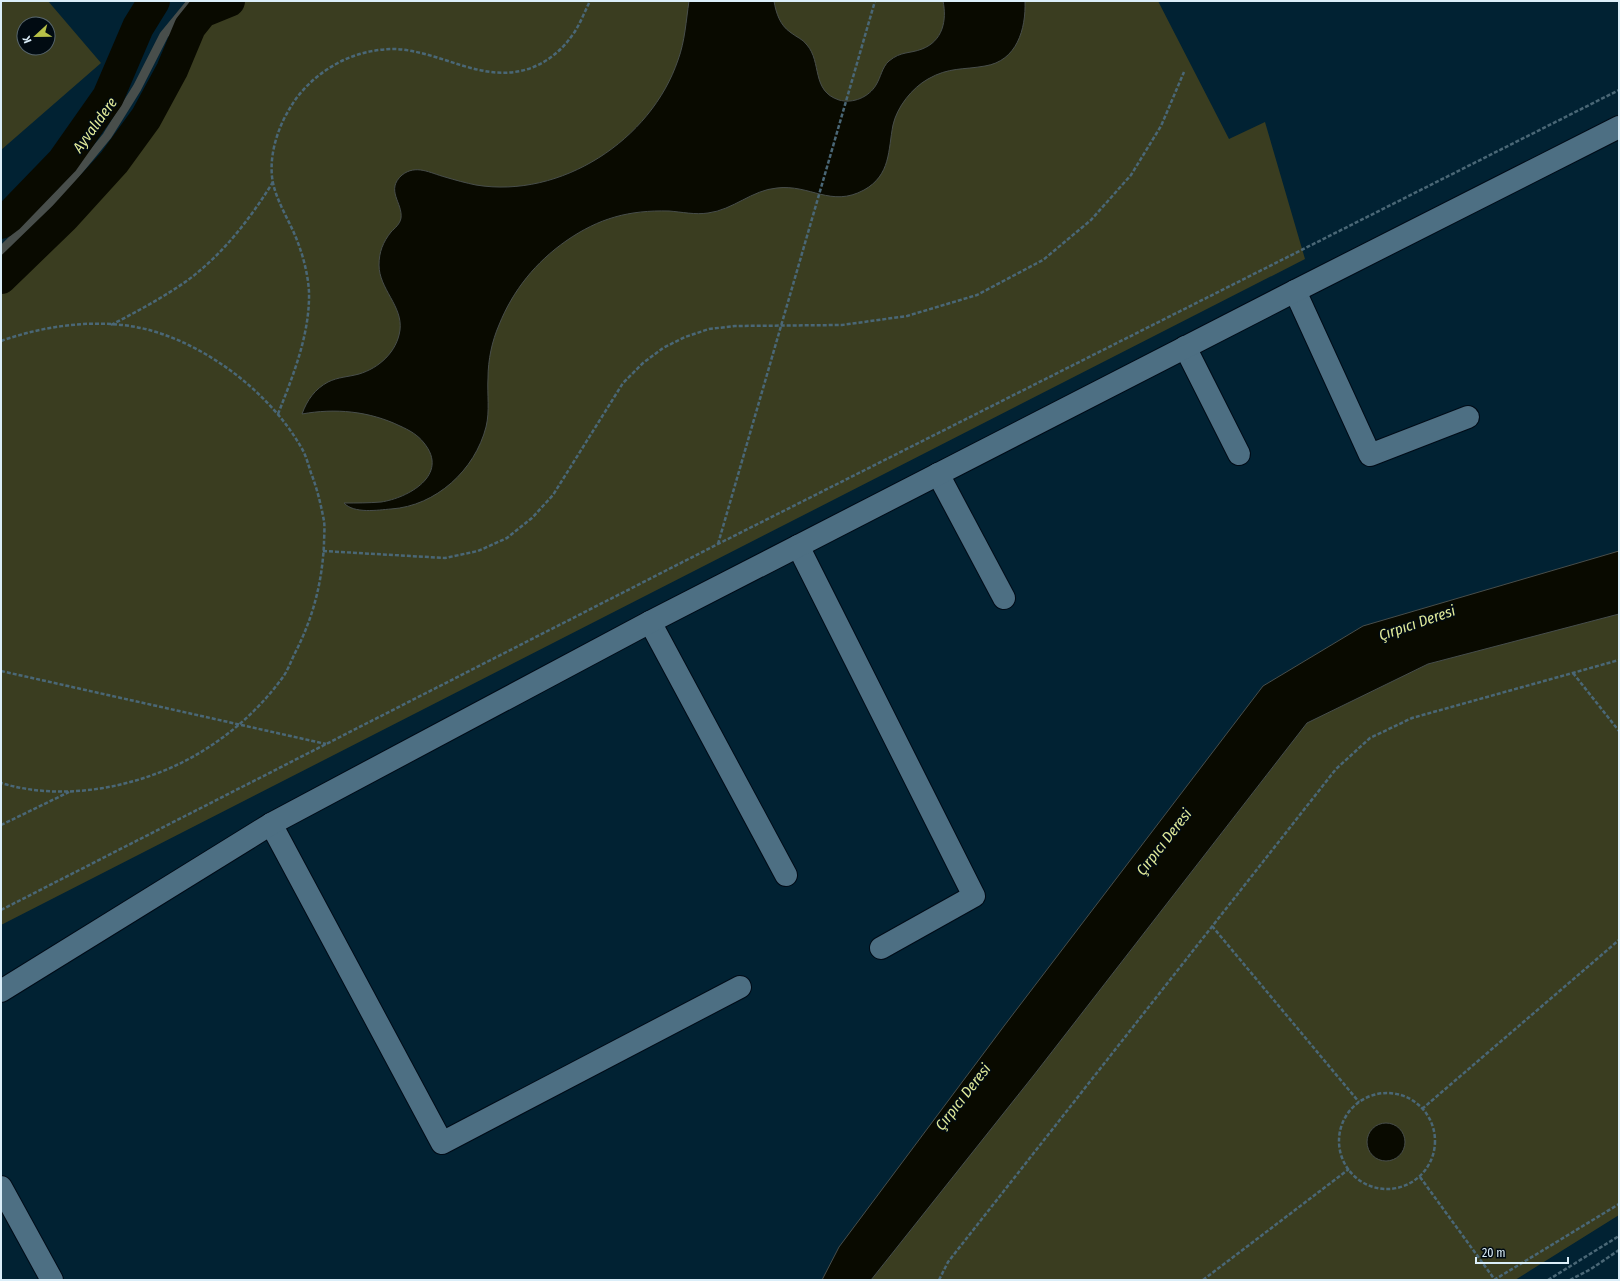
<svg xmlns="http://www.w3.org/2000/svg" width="1620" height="1281" font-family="'Fira Sans Condensed',sans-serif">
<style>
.green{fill:#3a3d20;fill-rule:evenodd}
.water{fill:#090a00;stroke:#484e4b}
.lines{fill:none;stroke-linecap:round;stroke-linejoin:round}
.stream{stroke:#484e4b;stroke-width:9}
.canal{stroke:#090a00;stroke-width:32}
.minor-casing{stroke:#000b17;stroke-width:24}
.path{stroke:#4a6776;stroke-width:2.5;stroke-dasharray:4 2;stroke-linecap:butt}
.minor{stroke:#4d6f83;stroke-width:22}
.labels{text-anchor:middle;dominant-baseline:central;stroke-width:3;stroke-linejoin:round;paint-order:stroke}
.water-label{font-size:15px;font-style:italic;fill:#e2eb99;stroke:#010b12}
</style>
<rect width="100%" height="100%" fill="#012233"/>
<g class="green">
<path d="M1,1H48L101,63L1,150ZM24,24H48V48H24Z"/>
<path d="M229,1H1158L1229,139L1265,122L1305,259L1,925V278L64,217L114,162L146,118L172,70L190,27L202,12Z"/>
<path d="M1619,614V1215L1515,1280H871L1034,1075L1307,723L1428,664Z"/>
</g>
<g class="water">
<path d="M689,1H774C776,13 780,25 790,32C796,37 803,39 807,45C822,62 811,91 839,100C853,104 869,97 876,85C881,77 882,67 889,61C901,51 909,54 922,49C943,41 947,20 943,1H1025C1026,29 1017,61 985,66C963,70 949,67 928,79C912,88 897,107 893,125C888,150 891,175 864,190C831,208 810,184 777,188C752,190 733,210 708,213C695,215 682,212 669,211C629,210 599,218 566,241C536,262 513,290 499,325C492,341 488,360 488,378C487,394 490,411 486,427C475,470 436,506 391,509C378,510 354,514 344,503C356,503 369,503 381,502C408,498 450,475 424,443C418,435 409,430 400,426C369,411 335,408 302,414C307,400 315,389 328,382C338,377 348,377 359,374C379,368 397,352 400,330C403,306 379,289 379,265C379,252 383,242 391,232C395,228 400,224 401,218C403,203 385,190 402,175C416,164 430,173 445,177C455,180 466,183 476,185C561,199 651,140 678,60C685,41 686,21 689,1Z"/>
<path d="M1619,551V614L1428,664L1307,723L1034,1075L871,1280H822L839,1247L1004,1026L1263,686L1363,626Z"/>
<circle cx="1386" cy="1142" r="19"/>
</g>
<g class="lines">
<path class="stream" d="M1,251L61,192L107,136L137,88L164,35L192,1"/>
<g class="canal">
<path d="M1,223L9,217L63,161L108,97L138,27L154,1"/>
<path d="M1,278L64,217L114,162L146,118L172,70L190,27L202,12L229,1"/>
</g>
<g class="minor-casing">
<g id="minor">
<path d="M1295,291L1370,455L1468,417"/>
<path d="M1185,347L1239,454"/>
<path d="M938,474L1004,598"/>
<path d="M798,546L974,896L881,948"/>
<path d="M650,622L786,875"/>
<path d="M271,824L442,1143L740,987"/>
<path d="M1,991L271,824L650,622L1295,291L1619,127"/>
<path d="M1,1187L52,1280"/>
</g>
</g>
<g class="path">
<path d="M111,325C138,311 164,297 188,280C223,254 250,219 273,182"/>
<path d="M1,341C43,326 92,319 136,327C200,339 269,391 301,447C306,455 308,464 311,473C317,488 321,505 324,521C325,528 324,537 324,544C322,583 313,618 295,653C291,661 288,670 283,677C256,714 222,742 183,762C129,789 60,801 1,783"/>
<path d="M278,414C293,376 310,334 309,292C308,273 302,251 294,233C287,217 277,201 273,183C268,158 277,129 290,108C301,89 318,74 336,64C354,54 374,49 395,49C442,51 483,85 531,68C547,62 561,51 571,37C579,27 584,13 590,1"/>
<path d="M718,544L875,1"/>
<path d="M323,551L445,558L478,551L507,538L532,518L553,495L623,383L643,363L663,348L685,337L709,329L735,326L842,325L907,316L977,295L1043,260L1091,220L1131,175L1161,126L1184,72"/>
<path d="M1,671L326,744"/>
<path d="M1573,673L1619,731"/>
<path d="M1,825L69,792"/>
<path d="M1,910L718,544L1619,90"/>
<path d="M1212,926L1359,1102"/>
<circle cx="1387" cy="1141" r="48"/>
<path d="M1422,1109L1619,940"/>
<path d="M1420,1177L1495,1280"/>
<path d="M939,1280L948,1262L1336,769L1370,738L1412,718L1619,660"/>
<path d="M1203,1280L1349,1169"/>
<path d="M1494,1280L1619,1204"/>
<path d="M1548,1280L1619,1236"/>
<path d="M1570,1280L1591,1269L1619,1250"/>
</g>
<use href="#minor" class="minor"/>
</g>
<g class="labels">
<g class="water-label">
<text transform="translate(95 125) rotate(-54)">Ayvalıdere</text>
<text transform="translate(1417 623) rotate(-19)">Çırpıcı Deresi</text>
<text transform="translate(1164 842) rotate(-52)">Çırpıcı Deresi</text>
<text transform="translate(963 1097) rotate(-52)">Çırpıcı Deresi</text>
</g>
</g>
<rect width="1620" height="1281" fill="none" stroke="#dbeef9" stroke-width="4"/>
<g transform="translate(36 36) rotate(248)"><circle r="19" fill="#010b12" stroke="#58666e"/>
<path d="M0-3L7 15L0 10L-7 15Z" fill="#b7c148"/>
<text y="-6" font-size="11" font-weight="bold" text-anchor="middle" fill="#dbeef9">K</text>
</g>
<path d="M1476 1257v6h92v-6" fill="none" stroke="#dbeef9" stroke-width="2"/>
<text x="1482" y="1257" font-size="12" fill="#dbeef9" stroke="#010b12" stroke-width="3" paint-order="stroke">20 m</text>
</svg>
